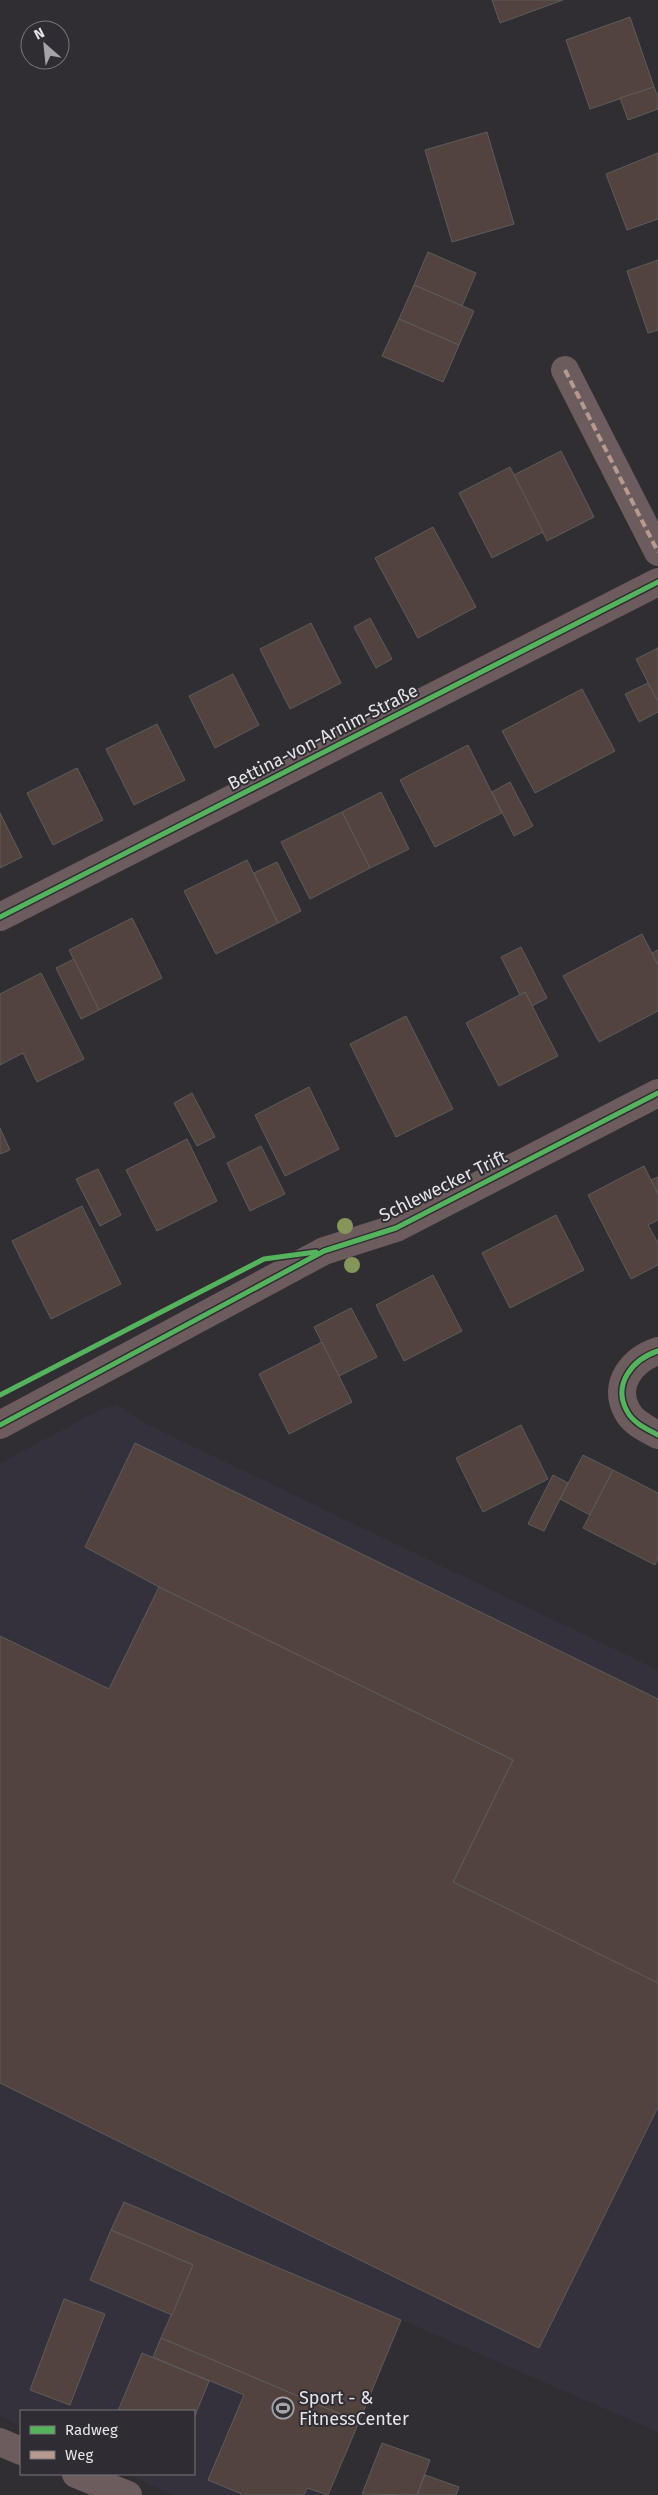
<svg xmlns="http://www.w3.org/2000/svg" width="658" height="2495" font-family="'Fira Sans',sans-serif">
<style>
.built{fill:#35313c}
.building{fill:#53433f;stroke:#5e5c5c}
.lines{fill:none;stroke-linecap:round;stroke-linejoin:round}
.minor{stroke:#6c5c5e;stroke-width:28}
.quiet{stroke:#b69a8f;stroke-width:4;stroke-dasharray:8 4;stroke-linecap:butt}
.cycleway-casing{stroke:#2f2d33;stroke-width:8}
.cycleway{stroke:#56b35d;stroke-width:5}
.tree{fill:#86955a}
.labels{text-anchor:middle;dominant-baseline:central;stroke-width:4;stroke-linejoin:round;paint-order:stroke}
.street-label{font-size:18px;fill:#e5e4e8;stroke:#2f2d33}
.poi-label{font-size:18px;fill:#e5e4e8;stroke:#2f2d33;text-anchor:start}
</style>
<rect width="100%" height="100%" fill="#302e32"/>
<path class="built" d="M116,1404L142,1422L658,1670V2432L402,2320L328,2495H173L127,2474H194V2411H21V2426L0,2416V1463L94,1413Z"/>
<g class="building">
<path d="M492,0H563L500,23Z"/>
<path d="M630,17L654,87L590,109L566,40Z"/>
<path d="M654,87L658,97V109L628,120L620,98Z"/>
<path d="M487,132L514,224L452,242L425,150Z"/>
<path d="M658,153V219L627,230L606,174Z"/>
<path d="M428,252L476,273L462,306L414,285Z"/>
<path d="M658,260V330L648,333L627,271Z"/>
<path d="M414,285L474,311L459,345L399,319Z"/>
<path d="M399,319L459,345L443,382L382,356Z"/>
<path d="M561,451L594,517L547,541L514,475Z"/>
<path d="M510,467L543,532L492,558L459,493Z"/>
<path d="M433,527L476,607L418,638L375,558Z"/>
<path d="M370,618L392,659L376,668L354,627Z"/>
<path d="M311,623L341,683L290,709L260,649Z"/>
<path d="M658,648V702L636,659Z"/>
<path d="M233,674L259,725L215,748L189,696Z"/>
<path d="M648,683L658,702V712L639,722L625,694Z"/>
<path d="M582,689L615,751L535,793L502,731Z"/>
<path d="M157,724L185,780L134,805L106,749Z"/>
<path d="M468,745L502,813L435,847L400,780Z"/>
<path d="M77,768L103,820L53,845L27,793Z"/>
<path d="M510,782L533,826L514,836L492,792Z"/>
<path d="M381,792L409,849L370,868L342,812Z"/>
<path d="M342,812L370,868L310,899L281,842Z"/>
<path d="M0,813L22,857L0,868Z"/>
<path d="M247,860L278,923L216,954L184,891Z"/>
<path d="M277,862L301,911L278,923L254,873Z"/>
<path d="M132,918L162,978L99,1010L69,950Z"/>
<path d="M642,934L658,965V1011L599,1042L563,976Z"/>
<path d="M521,947L547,998L532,1006L525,992L520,995L501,957Z"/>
<path d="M658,950V965L652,953Z"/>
<path d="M74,959L99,1010L81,1019L56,968Z"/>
<path d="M41,973L84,1059L37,1082L23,1053L0,1065V994Z"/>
<path d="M525,992L558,1056L499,1086L466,1023Z"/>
<path d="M406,1016L453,1109L396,1137L350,1044Z"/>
<path d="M309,1087L339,1149L285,1176L255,1115Z"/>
<path d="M192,1093L215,1137L197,1146L174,1103Z"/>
<path d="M0,1128L10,1150L0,1154Z"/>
<path d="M187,1139L217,1201L157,1231L126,1170Z"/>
<path d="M261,1146L285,1194L250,1211L227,1163Z"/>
<path d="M644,1166L658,1194V1220L648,1225L658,1243V1265L631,1279L588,1195Z"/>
<path d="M98,1169L121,1215L100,1226L76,1179Z"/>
<path d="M658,1177V1194L651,1180Z"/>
<path d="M82,1206L121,1284L51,1319L12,1241Z"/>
<path d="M556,1215L584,1270L510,1308L482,1253Z"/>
<path d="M433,1275L462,1331L404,1361L376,1305Z"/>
<path d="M351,1308L377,1357L339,1376L314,1327Z"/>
<path d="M322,1342L352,1402L289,1434L259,1374Z"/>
<path d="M521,1425L548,1479L483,1512L456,1458Z"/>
<path d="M135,1443L658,1699V1983L453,1882L513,1760L159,1587L85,1547Z"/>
<path d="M583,1455L613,1470L590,1515L560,1499Z"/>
<path d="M613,1470L658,1493V1558L655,1565L583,1528Z"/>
<path d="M553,1475L568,1483L544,1531L528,1524Z"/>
<path d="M159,1587L513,1760L453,1882L658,1983V2107L539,2348L0,2083V1636L109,1689Z"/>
<path d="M124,2202L401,2320L359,2422L161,2338L193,2265L111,2230Z"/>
<path d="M111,2230L193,2265L172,2315L90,2280Z"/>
<path d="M64,2299L105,2314L70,2405L30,2390Z"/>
<path d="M161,2338L359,2422L328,2495L307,2488L304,2495H244L208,2480L244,2395L153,2357Z"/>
<path d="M142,2353L209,2381L194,2418V2411H118Z"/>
<path d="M382,2443L430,2460L417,2495L362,2494Z"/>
<path d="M425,2475L459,2487L456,2495H417Z"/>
</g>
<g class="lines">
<g class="minor">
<path d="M565,370L658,552"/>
<path d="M0,917L658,582"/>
<path d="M658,1351C633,1359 612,1384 627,1411C633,1423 647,1429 658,1435"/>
<path d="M0,1425L324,1251L396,1228L658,1093"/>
<path d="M0,2442L21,2451"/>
<path d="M76,2474L128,2495"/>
</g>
<path class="quiet" d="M565,370L658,552"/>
<g class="cycleway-casing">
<g id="cycleway">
<path d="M0,917L658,582"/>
<path d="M658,1351C633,1359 612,1384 627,1411C633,1423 647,1429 658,1435"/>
<path d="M0,1395L264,1259L316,1252"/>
<path d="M0,1425L324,1251L396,1228L658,1093"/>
</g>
</g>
<use href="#cycleway" class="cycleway"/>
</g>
<g class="tree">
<circle cx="345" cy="1226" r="8"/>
<circle cx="352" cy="1265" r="8"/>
</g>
<defs>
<g id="stadium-ring" transform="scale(1.125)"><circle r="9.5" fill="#2f2d33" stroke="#a6a4a8" stroke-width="1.5"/><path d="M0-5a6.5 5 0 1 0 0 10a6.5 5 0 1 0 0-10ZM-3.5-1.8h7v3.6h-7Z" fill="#a6a4a8"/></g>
</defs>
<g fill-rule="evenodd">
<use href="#stadium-ring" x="283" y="2408"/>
</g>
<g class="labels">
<g class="street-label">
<text transform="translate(323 737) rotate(-27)">Bettina-von-Arnim-Straße</text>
<text transform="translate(443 1186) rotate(-26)">Schlewecker Trift</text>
</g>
<g class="poi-label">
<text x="299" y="2398">Sport - &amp;<tspan x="299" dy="21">FitnessCenter</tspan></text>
</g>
</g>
<rect x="20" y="2410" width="175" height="65" fill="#2f2d33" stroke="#78767b"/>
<rect x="30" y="2426" width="25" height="8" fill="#56b35d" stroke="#78767b"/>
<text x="65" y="2435" font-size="15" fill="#e5e4e8">Radweg</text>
<rect x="30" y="2451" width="25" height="8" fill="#b69a8f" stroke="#78767b"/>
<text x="65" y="2460" font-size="15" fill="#e5e4e8">Weg</text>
<g transform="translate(45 45) rotate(333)"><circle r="24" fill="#2f2d33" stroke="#78767b"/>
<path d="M0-4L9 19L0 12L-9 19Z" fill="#a6a4a8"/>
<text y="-8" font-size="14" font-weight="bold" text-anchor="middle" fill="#e5e4e8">N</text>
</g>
</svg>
